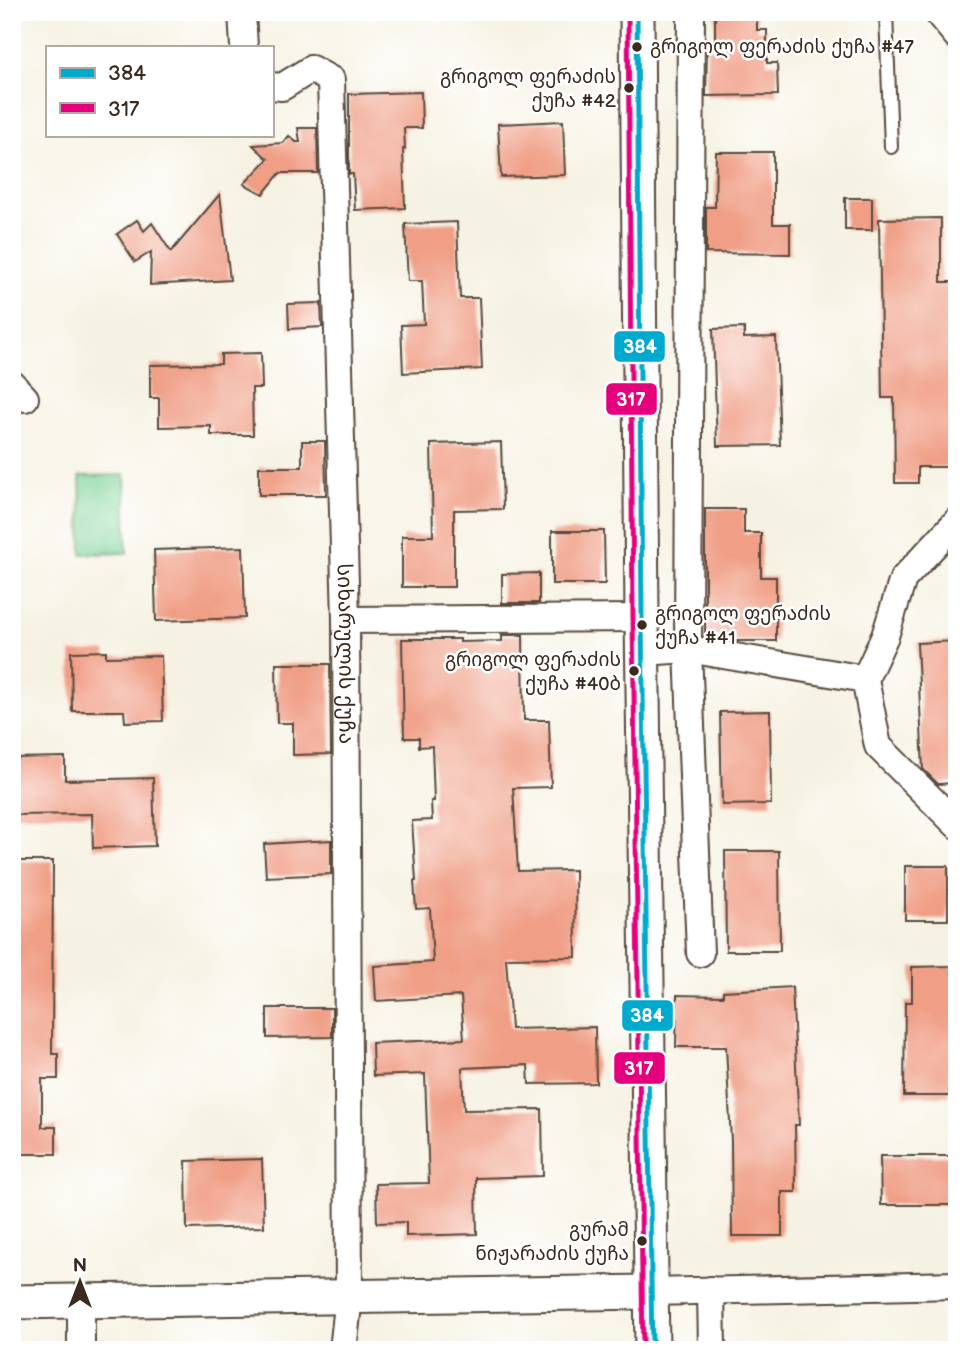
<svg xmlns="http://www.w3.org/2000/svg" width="969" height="1362" font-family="'Balsamiq Sans','Noto Sans Georgian',sans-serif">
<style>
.green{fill:#7ad195;stroke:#5a7e5a;stroke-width:2}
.building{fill:#f09f86}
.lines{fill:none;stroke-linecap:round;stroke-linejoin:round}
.service-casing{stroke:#57483c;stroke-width:16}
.minor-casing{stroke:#57483c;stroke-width:30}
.tertiary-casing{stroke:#57483c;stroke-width:37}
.service{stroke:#fff;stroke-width:12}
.minor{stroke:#fff;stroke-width:26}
.tertiary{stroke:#fff;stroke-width:33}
.bus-1-casing{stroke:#fff;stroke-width:10}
.bus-2-casing{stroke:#fff;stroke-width:10}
.bus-1{stroke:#00a9ce;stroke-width:5}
.bus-2{stroke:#e5007d;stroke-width:5}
.bus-dot{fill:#3b2a1e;stroke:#fff;stroke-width:2.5}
.labels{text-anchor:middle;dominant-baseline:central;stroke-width:5;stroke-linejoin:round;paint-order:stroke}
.bus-label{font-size:19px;fill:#3b2a1e;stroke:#fff;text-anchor:end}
.street-label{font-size:21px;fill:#3b2a1e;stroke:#fff}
.line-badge{stroke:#fff;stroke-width:2.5}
.badge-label{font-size:19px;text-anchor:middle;font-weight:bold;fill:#fff}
</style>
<rect width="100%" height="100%" fill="#fff"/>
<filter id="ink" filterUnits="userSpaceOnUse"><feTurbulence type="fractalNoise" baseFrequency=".0143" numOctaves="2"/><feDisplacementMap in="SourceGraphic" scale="14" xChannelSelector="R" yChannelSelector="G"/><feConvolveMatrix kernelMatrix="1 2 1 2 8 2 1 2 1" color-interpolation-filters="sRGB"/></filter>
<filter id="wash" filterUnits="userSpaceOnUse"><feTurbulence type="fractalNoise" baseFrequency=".00686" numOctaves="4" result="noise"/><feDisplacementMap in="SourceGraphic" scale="28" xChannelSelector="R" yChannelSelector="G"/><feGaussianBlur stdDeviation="1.57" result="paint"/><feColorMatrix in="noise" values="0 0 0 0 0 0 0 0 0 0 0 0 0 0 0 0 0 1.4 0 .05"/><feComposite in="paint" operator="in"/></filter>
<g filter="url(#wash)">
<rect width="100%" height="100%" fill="#f6f2e3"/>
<path class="green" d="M125,475L127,553L82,554L80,476Z"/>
<g id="blocks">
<g class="building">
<path d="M715,12H757V30H767V63H777L778,95L706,96L707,47H715Z"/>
<path d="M421,92L422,128H404L405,149H403L405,208L355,210L353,174H349V94Z"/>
<path d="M563,121L565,175L501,177L498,124Z"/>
<path d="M298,128H317L318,173H280L263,194L244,184L268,159L253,145L283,143L289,136L296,142H300Z"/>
<path d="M716,152H773V224H790V254L706,253V207H715Z"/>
<path d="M220,194L230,280L150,285L151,252L135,262L117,234L137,220L144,231L152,223L171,252Z"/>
<rect x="845" y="198" width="27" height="32"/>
<path d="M941,218V282H957V467H918V483H895L894,398H882L879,219Z"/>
<path d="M457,222L460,298H479L482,369L403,373L401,325L424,324L422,281H408L405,224Z"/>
<path d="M321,303L322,327L289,329L288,304Z"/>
<path d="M744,328V338L776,337L780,445L717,446L713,329Z"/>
<path d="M261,353L262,388H252L253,435H211V426L159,427V398H150V365L221,364V354Z"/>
<path d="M302,441H325L326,495H259V467H302Z"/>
<path d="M501,442L503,509L454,510V587H402V536H433L431,444Z"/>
<path d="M705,509H744V533H761V577H776V641H733L705,636Z"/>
<path d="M552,531H604L605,584H552Z"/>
<path d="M243,547L245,618L156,621L154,550Z"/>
<path d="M539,573V603H502V574Z"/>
<path d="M502,635H523L524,720H549L551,787L513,788L518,871L575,870L576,957L506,958L511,1029L595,1027L596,1083L529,1084L528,1065L462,1068L464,1110L542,1109L543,1176L476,1178L477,1234L406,1236V1222L377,1223L376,1184L429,1183L425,1074L373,1076L372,1043L464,1039L461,996L376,1001L374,966L433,962L430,908L416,909L414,881H416L412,821L432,820L431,801H434L432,746L419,747V738H404L402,639H460V642L502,641Z"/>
<path d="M957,641V783L938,784L923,769L917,643Z"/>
<path d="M106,651V657L161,656L163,721L125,722L124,711H72L71,652Z"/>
<path d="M276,664H330L331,754L293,755V723H277Z"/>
<path d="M770,711L771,804L722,805L720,712Z"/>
<path d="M65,757V780L153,778L155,846L93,848L92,814L14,815L13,758Z"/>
<path d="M331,840V874L266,877L264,844Z"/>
<path d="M725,851H779L780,951H726Z"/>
<path d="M12,861H53L52,1054H58V1079H42V1127H56V1154H12V968H17L16,914H12Z"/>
<rect x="905" y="866" width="43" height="54"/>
<path d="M957,966V1065H949V1096H904L905,1002H912V967Z"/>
<path d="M792,987L799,1125H795L796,1192H782V1236H732L731,1141L726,1047H676L677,995L723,996V991Z"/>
<path d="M267,1008H332V1037L267,1038Z"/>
<path d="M880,1156H957V1205H881Z"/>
<path d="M262,1159L264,1227L187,1229L186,1161Z"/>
</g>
</g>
</g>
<g filter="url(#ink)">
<use href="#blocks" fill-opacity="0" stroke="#57483c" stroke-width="2"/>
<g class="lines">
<g class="service-casing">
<path id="service" d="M886,12L891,147"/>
</g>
<g class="minor-casing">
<g id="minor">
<path d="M242,12L244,47"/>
<path d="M691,12L688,649L700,953"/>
<path d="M937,12L957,36"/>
<path id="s1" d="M271,86L282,87L311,69L331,80L346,620L349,1296L343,1350"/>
<path d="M12,384L25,398"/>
<path d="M346,620L642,618"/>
<path d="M643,652L688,649L865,679L878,746L957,825"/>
<path d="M865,679L885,636L903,579L957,521"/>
<path d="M711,1290L712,1350"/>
<path d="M650,1292L957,1285"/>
<path d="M81,1301V1350"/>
</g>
</g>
<g class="tertiary-casing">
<g id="tertiary">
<path d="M637,12L642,618L652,1350"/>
<path d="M12,1302L650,1292"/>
</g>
</g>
<use href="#service" class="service"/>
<use href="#minor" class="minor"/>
<use href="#tertiary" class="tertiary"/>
<g class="bus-1-casing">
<path id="bus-1" d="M637,12L642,618L652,1350"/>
</g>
<g class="bus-2-casing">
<path id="bus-2" d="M628,12L633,618L643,1350"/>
</g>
<use href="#bus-1" class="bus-1"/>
<use href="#bus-2" class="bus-2"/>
</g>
</g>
<g class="bus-dot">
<circle cx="637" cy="47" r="6"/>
<circle cx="629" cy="88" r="6"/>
<circle cx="642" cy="625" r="6"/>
<circle cx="634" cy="671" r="6"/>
<circle cx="642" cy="1241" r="6"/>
</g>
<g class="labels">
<g class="bus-label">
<text x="650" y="47" text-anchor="start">გრიგოლ ფერაძის ქუჩა #47</text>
<text x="616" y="77">გრიგოლ ფერაძის<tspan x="616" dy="24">ქუჩა #42</tspan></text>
<text x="655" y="614" text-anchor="start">გრიგოლ ფერაძის<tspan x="655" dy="24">ქუჩა #41</tspan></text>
<text x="621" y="660">გრიგოლ ფერაძის<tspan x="621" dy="24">ქუჩა #40ბ</tspan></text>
<text x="629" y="1230">გურამ<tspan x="629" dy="24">ნიჟარაძის ქუჩა</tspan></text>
</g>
<g class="street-label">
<text stroke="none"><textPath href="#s1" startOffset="642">სიხარულის ქუჩა</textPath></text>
</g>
</g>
<g class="line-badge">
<rect x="613" y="330" width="53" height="33" rx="7" fill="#00a9ce"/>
<rect x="605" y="382" width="53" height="34" rx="7" fill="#e5007d"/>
<rect x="621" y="999" width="53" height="33" rx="7" fill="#00a9ce"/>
<rect x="613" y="1051" width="53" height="34" rx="7" fill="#e5007d"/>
</g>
<g class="badge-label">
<text x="640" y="353">384</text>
<text x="631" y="406">317</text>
<text x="647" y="1022">384</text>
<text x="639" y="1075">317</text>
</g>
<rect width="969" height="1362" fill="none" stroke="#fff" stroke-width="42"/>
<rect x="46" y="46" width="228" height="91" fill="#ffffff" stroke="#b1aaa5" stroke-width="2"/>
<rect x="60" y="68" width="35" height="10" fill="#00a9ce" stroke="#b1aaa5" stroke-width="2"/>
<text x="108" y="80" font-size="21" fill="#3b2a1e">384</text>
<rect x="60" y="103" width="35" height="10" fill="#e5007d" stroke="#b1aaa5" stroke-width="2"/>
<text x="108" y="116" font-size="21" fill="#3b2a1e">317</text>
<g transform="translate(80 1282)" stroke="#ffffff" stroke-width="5" paint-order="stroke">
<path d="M0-5L12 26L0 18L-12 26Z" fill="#3b2a1e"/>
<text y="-10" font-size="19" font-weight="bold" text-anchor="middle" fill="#3b2a1e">N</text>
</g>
</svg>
